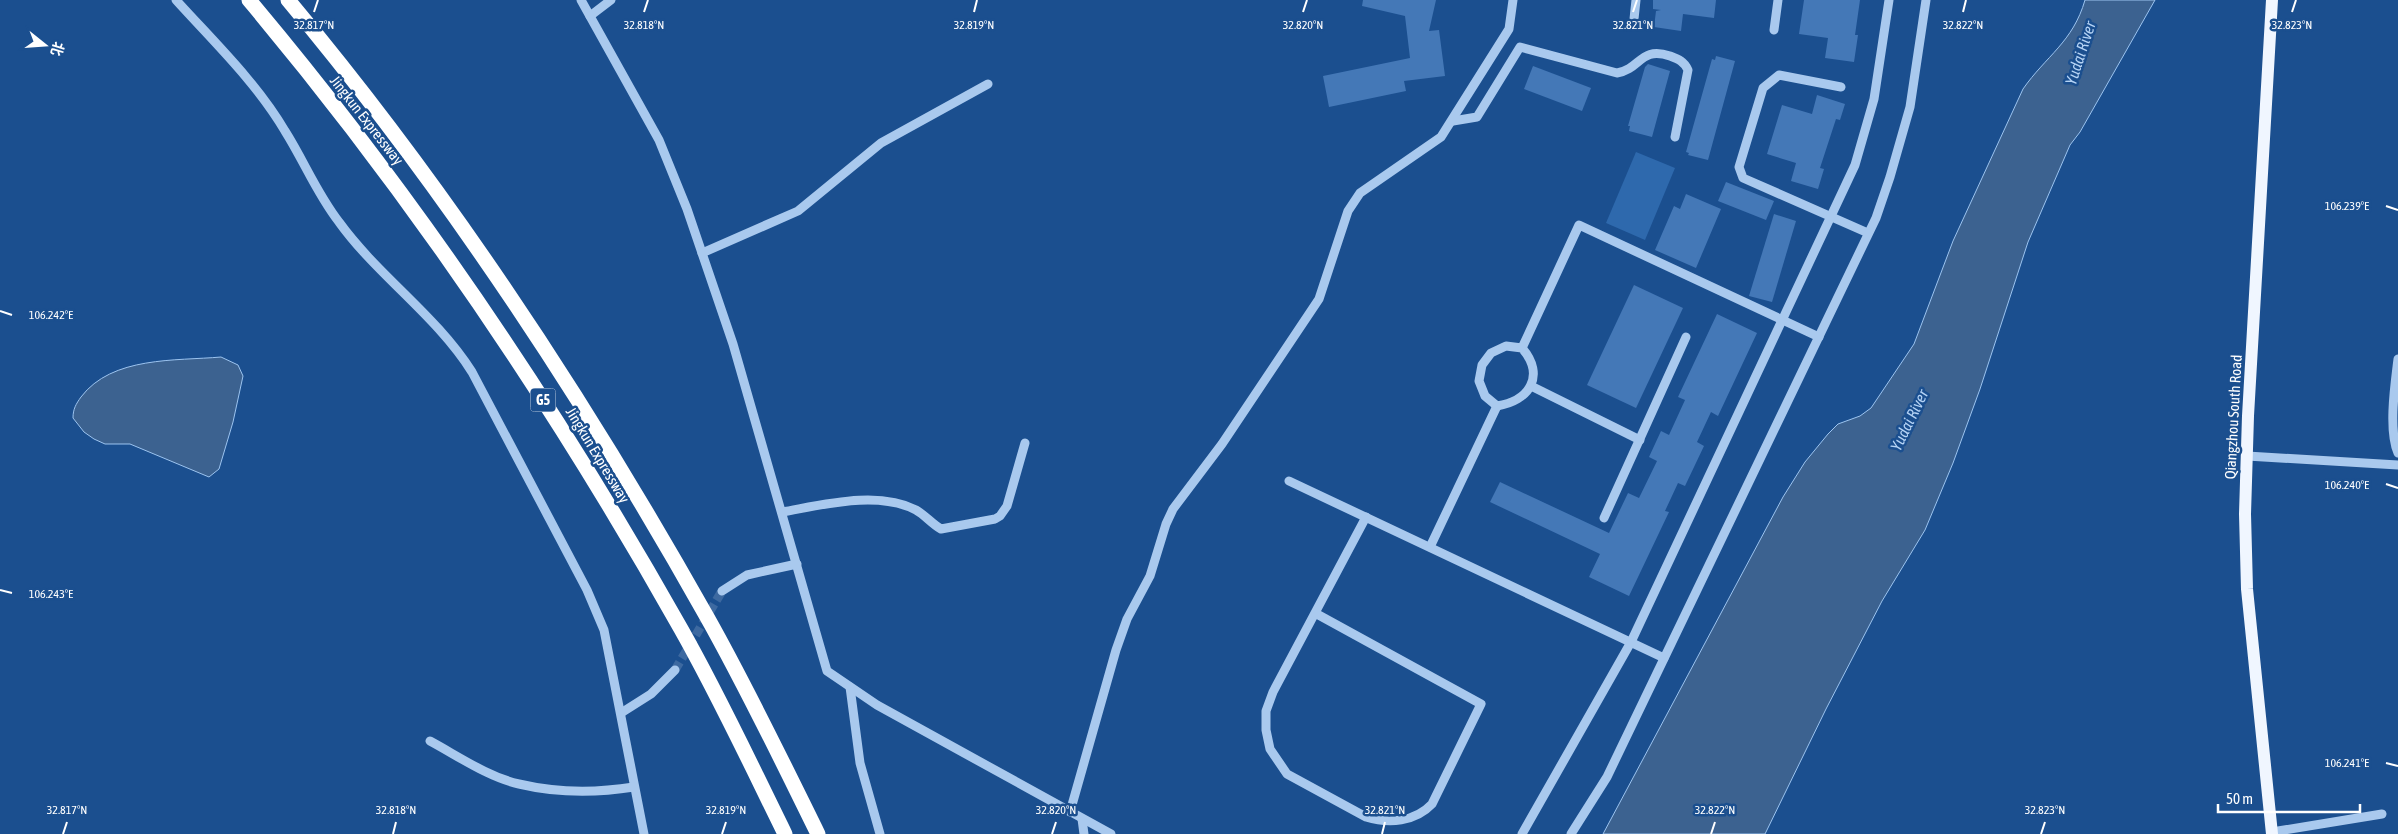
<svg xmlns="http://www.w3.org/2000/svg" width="2398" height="834" font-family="'Asap Condensed','Noto Sans SC',sans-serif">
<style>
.green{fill:#2e69ad}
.water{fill:#3c6290;stroke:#9cc4f0}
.building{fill:#4478b7}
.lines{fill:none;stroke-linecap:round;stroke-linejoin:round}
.minor-tunnel{stroke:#3d69a0;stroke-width:9;stroke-dasharray:9 4.5;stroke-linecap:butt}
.minor{stroke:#a9c9ee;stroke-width:9}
.major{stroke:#f0f6ff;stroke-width:12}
.highway{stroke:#fff;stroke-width:15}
.ticks{fill:none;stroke:#fff;stroke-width:2}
.labels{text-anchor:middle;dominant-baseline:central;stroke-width:5;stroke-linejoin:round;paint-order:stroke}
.shield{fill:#1b4f8f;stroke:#bbcadd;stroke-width:1}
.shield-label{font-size:14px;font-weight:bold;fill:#fff}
.street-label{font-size:15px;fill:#fff;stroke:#1b4f8f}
.water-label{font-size:16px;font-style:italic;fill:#b5d3f5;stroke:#1b4f8f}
.ticks-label{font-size:12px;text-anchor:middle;fill:#fff;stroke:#1b4f8f;stroke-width:5;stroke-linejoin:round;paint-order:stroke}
</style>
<rect width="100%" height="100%" fill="#1b4f8f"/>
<path class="green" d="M1636,152L1675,168L1645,240L1606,223Z"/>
<g class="water">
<path d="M2085,0H2155L2080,132L2070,145L2028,242L1980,389L1953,463L1925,530L1882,601L1826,709L1765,834H1603L1783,497L1805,462L1828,434L1838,424L1860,416L1871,408L1914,344L1953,241L2023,89C2046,56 2073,42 2085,0Z"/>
<path d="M221,357L238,365L243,376L233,422L219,469L209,477L130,444H105L94,439L84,432L73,418C73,409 76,404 81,397C112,356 176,361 221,357Z"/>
</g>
<g class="building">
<path d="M1363,0H1436L1429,31L1439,30L1445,76L1404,81L1406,91L1329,107L1323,76L1410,58L1405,16L1362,6Z"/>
<path d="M1653,0H1716L1714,18L1683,14L1681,31L1654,27L1656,11L1661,10L1653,9Z"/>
<path d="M1804,0H1860L1855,35H1858L1854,62L1825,58L1828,38L1799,34Z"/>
<path d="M1716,56L1735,61L1708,160L1688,155L1689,153L1686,152L1712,59L1715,60Z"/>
<path d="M1648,64L1670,71L1652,137L1629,131L1630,126H1628L1645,67Z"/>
<path d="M1533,66L1591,88L1582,111L1524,89Z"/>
<path d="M1817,95L1845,104L1840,120L1836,119L1820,168L1824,169L1818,189L1791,181L1796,163L1767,154L1782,105L1812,114Z"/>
<path d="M1726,182L1774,201L1766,220L1718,201Z"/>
<path d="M1686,194L1721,209L1696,268L1655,250L1674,206L1680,209Z"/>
<path d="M1774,214L1796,221L1772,302L1749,296Z"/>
<path d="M1634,285L1683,308L1636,408L1587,385Z"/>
<path d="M1717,314L1757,333L1718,416L1711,412L1697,442L1704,446L1685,486L1678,483L1665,511L1669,512L1629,596L1589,577L1600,554L1490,502L1500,482L1609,533L1628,493L1639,498L1657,461L1649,457L1661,431L1669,435L1685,400L1678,397Z"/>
</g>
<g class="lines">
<path class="minor-tunnel" d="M675,670L722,591"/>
<g class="minor">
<path d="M176,0C214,42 256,82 285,131C304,161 317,194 339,222C378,276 436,315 472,372L587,590L604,630L644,834"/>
<path d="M581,0L659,140L687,209L733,344L827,671L877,705L1111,834"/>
<path d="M590,16L611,0"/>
<path d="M1634,19L1636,0"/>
<path d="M1774,30L1778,0"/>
<path d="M1841,87L1779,75L1763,88L1739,167L1743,178L1868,233"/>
<path d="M1453,121L1477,117L1520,47L1617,73C1641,69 1640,46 1670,56C1678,59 1684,61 1688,70L1675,137"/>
<path d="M702,253L798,211L881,143L988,84"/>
<path d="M1506,346L1522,348C1546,376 1529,401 1497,406L1485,396L1479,381L1482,365L1491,353Z"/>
<path d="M1522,348L1579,225L1819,337"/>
<path d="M2398,359C2395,384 2388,430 2398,453"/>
<path d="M1531,386L1640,440"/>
<path d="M2247,456L2398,465"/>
<path d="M1289,481L1664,658"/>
<path d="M782,512C822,505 878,490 916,510C925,515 932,524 941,529L995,519L1000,516L1007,506L1025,443"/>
<path d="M1604,518L1686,337"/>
<path d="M1430,547L1497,406"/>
<path d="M722,591L747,575L797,564"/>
<path d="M1315,613L1481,704L1432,804C1415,822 1389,824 1366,817L1287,774L1270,749L1266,730V711L1273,692L1366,517"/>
<path d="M850,687L860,763L880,834"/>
<path d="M621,713L651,694L675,670"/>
<path d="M430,741C458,756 488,777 519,784C557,793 596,793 634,787"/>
<path d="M1070,812L1116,650L1127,619L1150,576L1166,524L1173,509L1222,444L1319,299L1348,211L1360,193L1441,137L1509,29L1513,0"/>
<path d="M1082,819L1084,834"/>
<path d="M2272,832L2382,814"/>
<path d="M1522,834L1631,642L1855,165L1874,99L1889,0"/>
<path d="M1571,834L1607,777L1876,218L1890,177L1910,107L1926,0"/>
</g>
<path class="major" d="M2272,834L2247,589L2245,514L2248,416L2272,0"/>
<g class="highway">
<path d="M249,0C413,195 556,407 681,629C719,696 751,765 785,834"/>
<path d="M288,0C448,191 585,400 707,617C747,688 782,761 818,834"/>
</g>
</g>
<path class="ticks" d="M314,12L318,0M644,12L648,0M974,12L977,0M1303,12L1307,0M1633,12L1637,0M1963,12L1966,0M2292,12L2296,0M2386,206L2398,210M0,311L12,315M2386,484L2398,488M0,590L12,593M2386,763L2398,766M63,834L67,822M393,834L396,822M722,834L726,822M1052,834L1056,822M1382,834L1385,822M1711,834L1715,822M2041,834L2045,822"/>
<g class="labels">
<rect class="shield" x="530.5" y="388.5" width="25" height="23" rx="4"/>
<g class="shield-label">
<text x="543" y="400">G5</text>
</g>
<g class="street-label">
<text transform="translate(367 120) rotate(52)">Jingkun Expressway</text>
<text transform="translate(2233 417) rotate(-87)">Qiangzhou South Road</text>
<text transform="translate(598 455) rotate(59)">Jingkun Expressway</text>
</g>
<g class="water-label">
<text transform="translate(2080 53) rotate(-72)">Yudai River</text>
<text transform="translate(1909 420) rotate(-64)">Yudai River</text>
</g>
</g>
<g class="ticks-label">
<text x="314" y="29">32.817°N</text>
<text x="644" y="29">32.818°N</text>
<text x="974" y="29">32.819°N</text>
<text x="1303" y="29">32.820°N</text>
<text x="1633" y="29">32.821°N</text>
<text x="1963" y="29">32.822°N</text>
<text x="2292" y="29">32.823°N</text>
<text x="2347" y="210">106.239°E</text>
<text x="51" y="319">106.242°E</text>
<text x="2347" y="489">106.240°E</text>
<text x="51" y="598">106.243°E</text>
<text x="2347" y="767">106.241°E</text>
<text x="67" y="814">32.817°N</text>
<text x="396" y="814">32.818°N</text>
<text x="726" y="814">32.819°N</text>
<text x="1056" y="814">32.820°N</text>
<text x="1385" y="814">32.821°N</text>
<text x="1715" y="814">32.822°N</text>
<text x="2045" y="814">32.823°N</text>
</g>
<g transform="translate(45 45) rotate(107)" stroke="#1b4f8f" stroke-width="4" paint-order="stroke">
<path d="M0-4L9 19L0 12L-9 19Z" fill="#ffffff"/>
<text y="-8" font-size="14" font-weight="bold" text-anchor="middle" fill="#ffffff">北</text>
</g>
<path d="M2218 804v8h142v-8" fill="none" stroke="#ffffff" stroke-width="2.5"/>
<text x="2226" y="804" font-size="15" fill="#ffffff" stroke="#1b4f8f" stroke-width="4" paint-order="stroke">50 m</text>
</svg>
